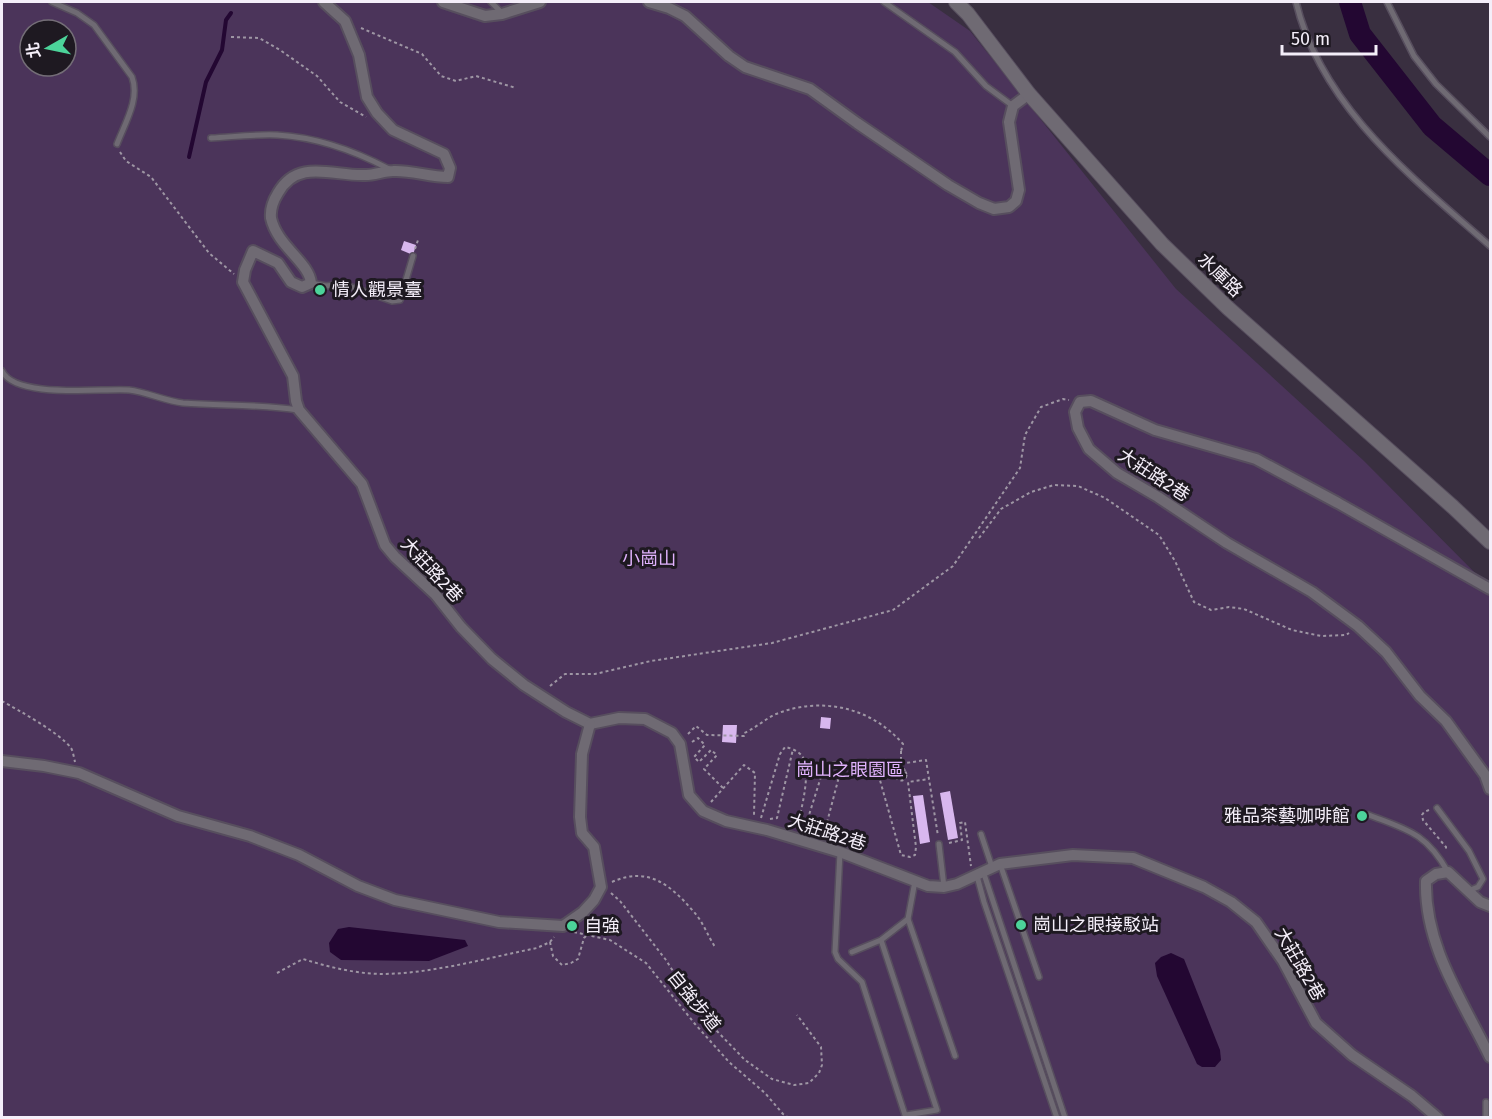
<svg xmlns="http://www.w3.org/2000/svg" width="1492" height="1119" font-family="'Fira Sans','Noto Sans TC',sans-serif">
<style>
.green{fill:#4b345a;fill-rule:evenodd}
.water{fill:#230732}
.lines{fill:none;stroke-linecap:round;stroke-linejoin:round}
.stream{stroke:#230732;stroke-width:4}
.river{stroke:#230732;stroke-width:22}
.building{fill:#d8b7ee}
.service-casing{stroke:#574e5e;stroke-width:8}
.minor-casing{stroke:#574e5e;stroke-width:14}
.tertiary-casing{stroke:#574e5e;stroke-width:16}
.path{stroke:#9e96a4;stroke-width:2;stroke-dasharray:3 3;stroke-linecap:butt}
.service{stroke:#6f6a73;stroke-width:5}
.minor{stroke:#6f6a73;stroke-width:10}
.tertiary{stroke:#6f6a73;stroke-width:14}
.path-bridge{stroke:#9e96a4;stroke-width:2;stroke-dasharray:3 3;stroke-linecap:butt}
.poi-dot{fill:#4cd39a;stroke:#1e1921;stroke-width:2}
.labels{text-anchor:middle;dominant-baseline:central;stroke-width:6;stroke-linejoin:round;paint-order:stroke}
.street-label{font-size:18px;fill:#f4eef9;stroke:#1e1921}
.poi-label{font-size:18px;fill:#f4eef9;stroke:#1e1921;text-anchor:start}
.park-label{font-size:18px;fill:#e0b2fd;stroke:#1e1921}
</style>
<rect width="100%" height="100%" fill="#392f40"/>
<path class="green" d="M2,2H928L970,31L1176,289L1364,461L1490,588V1117L2,1118ZM30,30H66V66H30Z"/>
<g class="water">
<path d="M349,927L465,940L468,946L429,961L341,960L330,952L329,943L338,929Z"/>
<path d="M1171,953L1184,959L1220,1050L1221,1060L1215,1067H1202L1197,1064L1157,976L1155,963L1161,957Z"/>
</g>
<g class="lines">
<path class="stream" d="M189,157L206,82L222,50L226,20L231,13"/>
<path class="river" d="M1350,2L1360,34L1432,126L1490,175"/>
</g>
<g class="building">
<path d="M404,241L416,245L413,255L401,250Z"/>
<path d="M821,717L831,718L830,729L820,728Z"/>
<path d="M723,725H737L736,743L722,742Z"/>
<path d="M950,791L958,838L948,840L940,793Z"/>
<path d="M923,795L930,842L920,844L913,796Z"/>
</g>
<g class="lines">
<g class="service-casing">
<g id="service">
<path d="M52,2L77,13L94,25L132,77C140,99 125,123 117,144"/>
<path d="M491,2L501,12"/>
<path d="M884,2L955,52L986,86L1013,106"/>
<path d="M1296,2C1321,107 1413,178 1490,246"/>
<path d="M1387,2L1414,56L1436,84L1490,137"/>
<path d="M211,138C232,137 255,134 277,135C315,137 355,151 389,169"/>
<path d="M311,283L326,286L343,284L392,301L400,300L413,256"/>
<path d="M2,371C15,399 102,388 129,390C147,392 165,401 183,403C221,406 260,404 298,410"/>
<path d="M1437,808L1469,851L1483,879L1478,887L1468,891"/>
<path d="M1369,815C1408,830 1426,833 1448,872"/>
<path d="M981,834L992,867"/>
<path d="M939,844L944,887"/>
<path d="M840,852L835,952L838,959L862,982L906,1118"/>
<path d="M1000,864L1039,977"/>
<path d="M983,871L1065,1118"/>
<path d="M977,876L984,902L1057,1118"/>
<path d="M908,919L955,1056"/>
<path d="M881,940L937,1110L906,1115"/>
<path d="M852,952L881,940L908,919L915,881"/>
<path d="M1486,1118V1102"/>
</g>
</g>
<g class="minor-casing">
<g id="minor">
<path d="M324,2L345,21L359,55L367,97L377,113L393,130L444,154L450,168L448,177C429,177 411,170 393,171C384,171 375,175 366,175C335,177 298,157 278,193C273,201 270,208 271,218C277,246 309,262 311,283L302,287L291,282L278,263L253,251L245,270L243,282L293,376L296,401L299,410L362,484L385,545L395,557L435,594L461,627L492,659L524,685L566,712L590,724L619,718L645,719L672,733L680,744L689,795L703,811L726,821L767,830L840,852L928,886L944,887L957,884L1000,864L1073,855L1133,858L1204,887L1231,902L1256,922L1283,961L1316,1023L1352,1055L1412,1096L1438,1118"/>
<path d="M443,2L485,16L502,14L540,2"/>
<path d="M649,2L669,8L685,16L729,56L745,67L810,89L857,123L948,185L979,203L994,209L1009,207L1016,201L1019,190L1009,122L1013,106L1029,94"/>
<path d="M1490,589L1338,503L1256,459L1155,430L1091,401L1080,402L1075,412L1078,428L1089,449L1117,473L1158,497L1227,543L1312,592L1358,626L1386,652L1420,696L1446,721L1485,775L1490,789"/>
<path d="M2,761L44,766L79,773L178,816L250,836L299,855L358,886L395,900L499,922L563,926L583,912L594,900L601,887L594,847L582,833L580,817L582,754L590,724"/>
<path d="M1490,906L1480,902L1448,872L1436,874L1426,881C1424,946 1463,1001 1490,1057"/>
</g>
</g>
<g class="tertiary-casing">
<path id="tertiary" d="M956,2L968,14L1029,94L1162,244L1228,308L1453,507L1490,542"/>
</g>
<g class="path">
<path d="M361,28L422,54L441,76L456,81L476,76L516,88"/>
<path d="M231,37L259,38L280,50L317,76L340,102L366,117"/>
<path d="M120,152L126,161L151,177L209,253L234,274"/>
<path d="M415,249L418,240"/>
<path d="M979,538L1001,509L1031,492L1054,485L1078,486L1105,498L1159,535L1175,561L1194,602L1211,610L1229,607L1244,609L1292,630L1321,636L1346,635L1349,633"/>
<path d="M550,686L565,674H595L651,661L772,643L893,610L953,566L1020,468L1025,435L1041,407L1063,399L1069,400"/>
<path d="M2,701C18,710 60,733 71,748C73,751 74,758 75,762"/>
<path d="M688,734L696,726L707,735L744,736V733C756,728 765,719 776,714C821,696 871,707 903,744L901,751"/>
<path d="M692,742L698,738L705,745L694,757L699,762L711,750L717,755L704,769L723,788"/>
<circle cx="901" cy="775" r="5.5"/>
<path d="M899,770L900,766L906,763L926,760L938,836"/>
<path d="M711,802L744,765L755,773L754,815"/>
<path d="M1429,810L1424,812L1422,815L1423,820L1446,847V851"/>
<path d="M761,818L780,754L785,747C791,748 798,751 802,756C812,769 801,812 797,827"/>
<path d="M770,819L777,818L793,749"/>
<path d="M804,831L825,764L835,762L849,768L876,766L901,855L910,857L915,855L916,847L908,782L929,779"/>
<path d="M824,834L842,765"/>
<path d="M949,843L962,840L960,823L965,822L971,866"/>
<path d="M612,882C647,866 670,884 693,911C702,920 708,936 715,947"/>
<path d="M611,893L620,901L666,960L688,995L713,1027L745,1060L772,1079L794,1085L809,1083L819,1073L822,1065L821,1047L797,1015"/>
<path d="M574,932L610,940L646,963L695,1024L729,1062L765,1093L783,1114L789,1118"/>
<path d="M550,942L553,956L562,965L571,963L578,959L584,938L588,934"/>
<path d="M277,973L303,959C329,967 356,974 384,974C435,973 487,958 537,948L550,942L554,937"/>
</g>
<use href="#service" class="service"/>
<use href="#minor" class="minor"/>
<use href="#tertiary" class="tertiary"/>
<path class="path-bridge" d="M901,751V763L905,771"/>
</g>
<g class="poi-dot">
<circle cx="320" cy="290" r="6"/>
<circle cx="1362" cy="816" r="6"/>
<circle cx="1021" cy="925" r="6"/>
<circle cx="572" cy="926" r="6"/>
</g>
<g class="labels">
<g class="street-label">
<text transform="translate(1220 275) rotate(44)">水庫路</text>
<text transform="translate(1154 475) rotate(33)">大莊路2巷</text>
<text transform="translate(432 570) rotate(47)">大莊路2巷</text>
<text transform="translate(827 832) rotate(18)">大莊路2巷</text>
<text transform="translate(1300 964) rotate(60)">大莊路2巷</text>
<text transform="translate(694 1001) rotate(51)">自強步道</text>
</g>
<g class="poi-label">
<text x="332" y="290">情人觀景臺</text>
<text x="1350" y="816" text-anchor="end">雅品茶藝咖啡館</text>
<text x="1033" y="925">崗山之眼接駁站</text>
<text x="584" y="926">自強</text>
</g>
<g class="park-label">
<text x="649" y="559">小崗山</text>
<text x="850" y="770">崗山之眼園區</text>
</g>
</g>
<rect width="1492" height="1119" fill="none" stroke="#f4eef9" stroke-width="6"/>
<g transform="translate(48 48) rotate(261)"><circle r="28" fill="#1e1921" stroke="#746e77" stroke-width="1.5"/>
<path d="M0-4.5L10 22L0 15L-10 22Z" fill="#4cd39a"/>
<text y="-9" font-size="16" font-weight="bold" text-anchor="middle" fill="#f4eef9">北</text>
</g>
<path d="M1282 45v9h94v-9" fill="none" stroke="#f4eef9" stroke-width="3"/>
<text x="1291" y="45" font-size="18" fill="#f4eef9" stroke="#1e1921" stroke-width="4.5" paint-order="stroke">50 m</text>
</svg>
